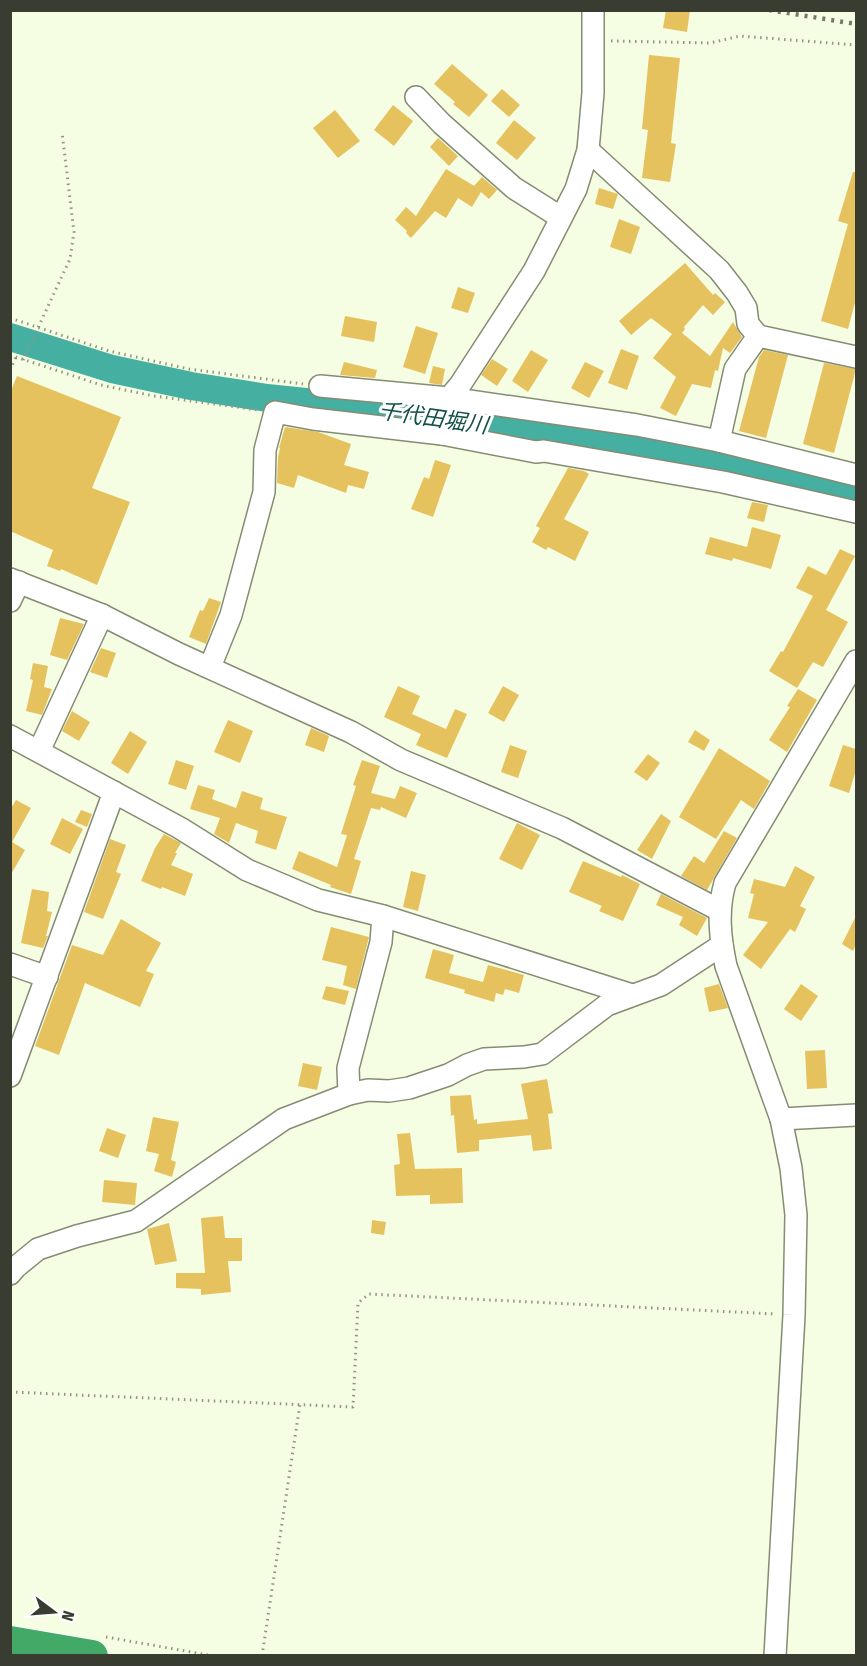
<svg xmlns="http://www.w3.org/2000/svg" width="867" height="1666" font-family="'Fira Sans Condensed','Noto Sans JP',sans-serif">
<style>
.lines{fill:none;stroke-linecap:round;stroke-linejoin:round}
.river{stroke:#45afa1;stroke-width:28}
.building{fill:#e6c25f}
.minor-casing{stroke:#858c74;stroke-width:24}
.highway-casing{stroke:#fff;stroke-width:34}
.path{stroke:#919684;stroke-width:3;stroke-dasharray:1.5 4.5;stroke-linecap:butt}
.minor{stroke:#fff;stroke-width:21}
.highway{stroke:#43a966;stroke-width:32}
.rail{stroke:#747969;stroke-width:4.5;stroke-dasharray:3 6;stroke-linecap:butt}
.labels{text-anchor:middle;dominant-baseline:central;stroke-width:6;stroke-linejoin:round;paint-order:stroke}
.water-label{font-size:22px;font-style:italic;fill:#135049;stroke:#fff}
</style>
<rect width="100%" height="100%" fill="#f5fde2"/>
<g class="lines">
<path class="river" d="M10,337L112,369L191,386L267,398L441,416L604,441L769,473L856,495"/>
</g>
<g class="building">
<path d="M666,10H690L687,32L663,28Z"/>
<path d="M649,55L680,58L671,143L676,144L670,182L642,178L648,130L642,129Z"/>
<path d="M452,64L488,95L469,117L453,104L455,102L434,84Z"/>
<path d="M502,89L520,105L509,117L491,101Z"/>
<path d="M393,105L413,121L394,146L374,130Z"/>
<path d="M335,110L360,141L338,158L313,128Z"/>
<path d="M514,120L536,138L517,160L496,143Z"/>
<path d="M438,138L458,156L449,166L430,147Z"/>
<path d="M446,169L476,187L474,186L482,177L497,190L489,199L481,192L472,207L458,198L446,218L435,211L411,238L406,233L407,231L395,220L406,207L416,216Z"/>
<path d="M853,172H856V299L848,329L821,321L848,224L838,221Z"/>
<path d="M599,188L618,194L613,209L595,204Z"/>
<path d="M619,219L640,227L631,254L610,247Z"/>
<path d="M685,263L713,295L715,293L725,302L713,315L703,305L684,327L685,329L682,333L710,356L733,322L742,337L730,353L723,348L718,371L715,370L711,388L692,384L676,416L660,408L676,377L653,358L672,334L651,318L631,335L619,321Z"/>
<path d="M458,287L475,293L468,313L451,308Z"/>
<path d="M345,316L377,322L374,342L341,336Z"/>
<path d="M416,326L438,333L425,374L403,367Z"/>
<path d="M621,349L639,356L627,390L608,383Z"/>
<path d="M531,350L548,360L528,392L512,381Z"/>
<path d="M764,350L788,355L766,438L739,431L759,357Z"/>
<path d="M492,359L508,369L497,386L481,375Z"/>
<path d="M344,362L377,370L375,378L340,375Z"/>
<path d="M585,362L604,371L589,398L571,388Z"/>
<path d="M824,363L856,369L834,453L803,444Z"/>
<path d="M433,366L445,369L442,385L429,383Z"/>
<path d="M17,376L121,417L92,488L130,502L97,585L61,569L60,571L47,566L53,550L10,531V393Z"/>
<path d="M285,427L318,432L351,444L344,465L369,472L364,489L348,485L346,493L298,475L294,488L277,483L278,457L280,448H279Z"/>
<path d="M435,460L451,465L433,517L411,509L424,477L429,479Z"/>
<path d="M568,468L584,471L589,474L564,519L589,532L575,561L548,547L546,550L532,542L540,528L536,526Z"/>
<path d="M752,502L768,505L764,522L747,518Z"/>
<path d="M752,527L781,535L771,569L733,558L732,561L705,554L710,537L747,547Z"/>
<path d="M840,549L855,556L826,610L848,622L823,667L813,662L797,688L769,671L781,651L783,652L813,596L796,588L808,566L826,575Z"/>
<path d="M209,598L221,602L206,644L189,637L200,610L203,611Z"/>
<path d="M60,618L84,624L67,660L50,655Z"/>
<path d="M101,648L116,653L107,678L90,672Z"/>
<path d="M33,663L48,666L44,687L52,689L42,715L26,711L33,680L30,679Z"/>
<path d="M398,686L420,696L412,714L446,729L455,709L467,714L447,758L416,745L421,734L384,717Z"/>
<path d="M503,686L519,695L504,722L488,713Z"/>
<path d="M798,689L817,700L787,752L769,740L790,707L787,706Z"/>
<path d="M72,711L90,722L79,741L62,731Z"/>
<path d="M228,720L253,731L240,763L214,752Z"/>
<path d="M311,728L329,736L324,752L305,745Z"/>
<path d="M695,730L710,740L704,751L688,742Z"/>
<path d="M130,731L147,742L128,774L111,763Z"/>
<path d="M510,745L527,751L518,778L501,772Z"/>
<path d="M843,745L856,749V770L849,793L829,786Z"/>
<path d="M719,748L770,781L754,809L741,800L716,839L679,817Z"/>
<path d="M648,754L660,763L647,781L634,772Z"/>
<path d="M176,760L194,766L186,790L168,784Z"/>
<path d="M362,760L380,766L371,793L395,799L400,786L417,793L406,818L381,807L380,810L371,808L354,859L361,861L351,894L330,887L331,885L292,869L299,851L337,867L347,835L341,834L356,786L353,785Z"/>
<path d="M198,785L215,790L212,799L236,808L242,791L263,798L260,809L287,817L276,850L255,843L258,831L236,823L229,843L214,834L220,818L190,809Z"/>
<path d="M16,800L31,808L12,842L25,850L10,876V810Z"/>
<path d="M81,810L92,814L87,827L75,822Z"/>
<path d="M661,814L671,821L652,859L637,850Z"/>
<path d="M62,818L83,829L70,854L50,844Z"/>
<path d="M517,823L540,835L522,870L499,859Z"/>
<path d="M724,831L737,838L707,890L681,876L694,856L704,863Z"/>
<path d="M164,834L181,843L175,853H177L171,865L193,874L185,896L162,887L161,889L141,881L155,848Z"/>
<path d="M110,839L126,845L116,872L121,874L103,919L84,912Z"/>
<path d="M583,861L621,877L622,875L640,884L623,921L599,911L602,906L569,892Z"/>
<path d="M795,866L815,877L800,906L806,909L795,932L790,929L761,969L743,955L768,922L748,918L754,894L750,893L754,879L785,887Z"/>
<path d="M411,871L426,875L418,911L403,907Z"/>
<path d="M32,889L49,892L47,911L52,912L46,936H48L43,948L21,943Z"/>
<path d="M661,894L707,918L697,936L679,925L683,917L656,905Z"/>
<path d="M856,916V944L853,951L842,944Z"/>
<path d="M121,919L161,943L146,971L154,974L140,1007L85,983L59,1055L35,1046L72,945L103,955Z"/>
<path d="M331,927L369,937L356,989L343,985L347,966L322,960Z"/>
<path d="M433,949L454,955L449,973L483,982L488,965L524,975L519,993L505,989L503,995L496,993L494,1002L464,993L465,990L425,978Z"/>
<path d="M719,984L728,1008L709,1012L704,988Z"/>
<path d="M801,984L818,996L801,1021L784,1009Z"/>
<path d="M326,986L349,991L345,1005L322,999Z"/>
<path d="M825,1050L827,1088L807,1089L805,1051Z"/>
<path d="M303,1063L322,1067L317,1090L298,1086Z"/>
<path d="M547,1079L553,1113L548,1114L552,1149L533,1151L531,1135L479,1140V1151L457,1153L454,1115L451,1116L450,1096L471,1095L474,1120L477,1119V1124L528,1119L521,1084Z"/>
<path d="M153,1117L179,1122L171,1160L176,1162L172,1177L154,1171L159,1154L146,1151Z"/>
<path d="M107,1128L126,1135L118,1158L99,1151Z"/>
<path d="M410,1133L415,1169L462,1168L463,1203L430,1204V1195L396,1196L394,1165L400,1164L397,1134Z"/>
<path d="M104,1180L137,1183L135,1205L102,1202Z"/>
<path d="M223,1216L225,1238H242V1261H228L231,1292L201,1295V1289L176,1288V1273H205L201,1218Z"/>
<path d="M372,1220L386,1222L384,1235L371,1233Z"/>
<path d="M169,1223L177,1261L155,1265L147,1229Z"/>
</g>
<g class="lines">
<g class="minor-casing">
<g id="minor">
<path d="M416,97L442,124L514,188L560,217"/>
<path d="M588,150L719,270L737,293L746,308L748,324L758,336"/>
<path d="M320,386L449,398L637,425L719,441L856,475"/>
<path d="M442,434L449,398L460,385L534,271L576,189L588,150L593,93V10"/>
<path d="M719,441L735,369L758,336L856,357"/>
<path d="M10,579L102,615L179,654L351,732L401,760L562,828L719,910"/>
<path d="M10,601L19,582"/>
<path d="M210,667L231,615L264,492L265,450L275,412L313,419L442,434L536,452L544,451L723,482L856,512"/>
<path d="M10,736L180,828L247,870L318,900L383,916L632,995"/>
<path d="M39,751L102,615"/>
<path d="M10,964L47,977"/>
<path d="M10,1076L114,792"/>
<path d="M349,1094L348,1068L381,942L383,916"/>
<path d="M781,1119L856,1115"/>
<path d="M10,1274L16,1267L38,1249L77,1236L136,1221L284,1119L349,1094L368,1090L389,1091L409,1088L448,1075L467,1065L484,1059L524,1057L542,1054L607,1005L661,985L722,945"/>
<path d="M775,1656L794,1315L796,1215L791,1168L781,1119L726,966C720,938 717,911 725,883L856,661"/>
</g>
</g>
<g class="highway-casing">
<path id="highway" d="M10,1642L92,1656"/>
</g>
<g class="path">
<path d="M611,41L710,43L740,36L856,45"/>
<path d="M10,318L109,351L189,369L303,384"/>
<path d="M10,355L101,385L154,396L259,410"/>
<path d="M23,360L70,259L74,232L62,132"/>
<path d="M10,370L16,357"/>
<path d="M10,1392L353,1407L358,1303L369,1294L776,1314"/>
<path d="M106,1637L214,1656"/>
<path d="M262,1656L300,1404"/>
</g>
<use href="#minor" class="minor"/>
<use href="#highway" class="highway"/>
<path class="rail" d="M769,10L856,24"/>
</g>
<g class="labels">
<g class="water-label">
<text transform="translate(433 418) rotate(8)">千代田堀川</text>
</g>
</g>
<rect width="867" height="1666" fill="none" stroke="#383c31" stroke-width="24"/>
<g transform="translate(54 1612) rotate(106)" stroke="#ffffff" stroke-width="4.5" paint-order="stroke">
<path d="M0-4.5L10 22L0 15L-10 22Z" fill="#383c31"/>
<text y="-9" font-size="16" font-weight="bold" text-anchor="middle" fill="#383c31">N</text>
</g>
</svg>
